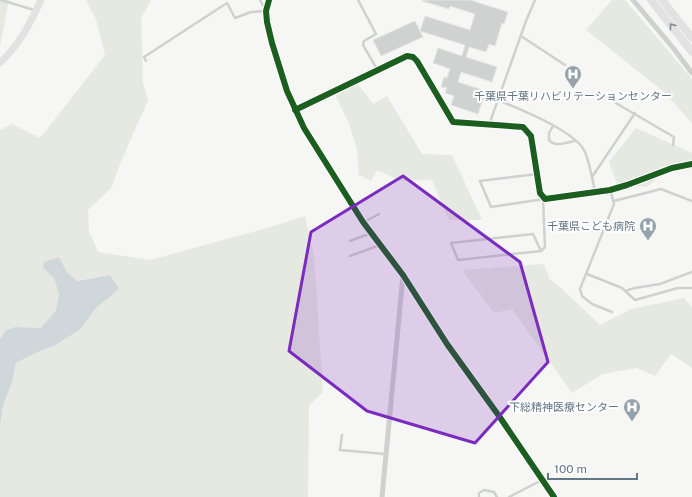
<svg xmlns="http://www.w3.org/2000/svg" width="692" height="497" font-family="'Public Sans','Noto Sans JP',sans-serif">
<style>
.green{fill:#e6e9e2}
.water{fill:#d0d7da}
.building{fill:#d0d2d2;stroke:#e5e5e4}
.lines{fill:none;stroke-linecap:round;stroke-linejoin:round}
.lane{stroke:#cfd1d1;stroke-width:2.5}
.street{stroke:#cfd1d1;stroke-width:5}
.secondary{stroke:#e2e2e3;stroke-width:7}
.primary{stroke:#e2e2e3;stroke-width:8}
.cycleway-casing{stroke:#fff;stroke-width:8}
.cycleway{stroke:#1b5e20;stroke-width:6}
.oneway{stroke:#7c8c99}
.marked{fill:#7b2cbf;fill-opacity:0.2;stroke:#7b2cbf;stroke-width:3;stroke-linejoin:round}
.labels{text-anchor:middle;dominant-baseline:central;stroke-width:4;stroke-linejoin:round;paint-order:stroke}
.poi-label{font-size:11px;fill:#637787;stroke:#fff;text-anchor:end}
</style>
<rect width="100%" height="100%" fill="#f6f6f4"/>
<g class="green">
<path d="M0,0H9L0,46Z"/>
<path d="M86,0H151L141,18L143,83L148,100L120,164L112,187L88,210L89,231L98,252L150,260L274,226L305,216L314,256L323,392L309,405L308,497H0V427L3,405L12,383L16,363L39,352L56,345L81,329L95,309L119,289L97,277L77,281L67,272L59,257L43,268L54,278L59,295L56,310L41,328L15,327L6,330L0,339V130L12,124L40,138L105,55L96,19Z"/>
<path d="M612,0H625L692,79V123L664,92L586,30Z"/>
<path d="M357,83L373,104L387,96L422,154L452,155L482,220H449L432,180L401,181L377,170L371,181L359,175L357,148L349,124L336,96Z"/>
<path d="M636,128L692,153V169L673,164L647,187L617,184L609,162Z"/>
<path d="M544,264L550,280L561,288L600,325L631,309L684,298L692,307V368L671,354L655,376L636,368L603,374L572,393L512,309L494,313L462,270Z"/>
</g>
<path class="water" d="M59,257L67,272L77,281L110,275L119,289L95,309L81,329L56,345L38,352L16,363L12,383L3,405L0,427V339L6,330L15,327L41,328L56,310L59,295L54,278L43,268L44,262Z"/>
<g class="building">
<path d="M423,0H470L508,12L504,24L502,23L495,46L489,44L486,52L469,47L466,57L497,67L492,82L461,72L458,82L486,91L478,114L451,105L454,96L445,93L447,88L441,87L444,77L447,78L450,69L433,63L438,48L462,56L465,45L420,31L425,16L470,30L475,14L450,6L449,9L422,1Z"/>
<path d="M415,21L423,37L381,56L373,40Z"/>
</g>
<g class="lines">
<g class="lane">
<path d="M1,0L34,10"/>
<path d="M358,0L376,34L364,41L363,45L377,69"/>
<path d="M521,36L565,65"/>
<path d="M146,61L144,57L227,3L235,18L251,12L266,11L260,0"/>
<path d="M498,100C519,109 576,131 585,152C590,164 592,178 595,191"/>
<path d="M614,102L674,137L673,145"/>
<path d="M489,125L526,21L535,0"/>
<path d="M553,126L549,133V140C555,148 566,142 575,141"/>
<path d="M537,174L480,181L491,207L544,199"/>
<path d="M592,177L635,113"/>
<path d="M610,190L614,204L580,289L582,296L592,304L612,312"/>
<path d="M614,201L661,189L692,201"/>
<path d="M364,222L379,214"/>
<path d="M350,241L371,233"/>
<path d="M541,251L533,234L451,243L458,260L541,251L545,247L543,199"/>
<path d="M350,256L380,245"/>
<path d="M587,274L622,288L635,300L678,288H692"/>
<path d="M625,291L635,288L660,284L692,272"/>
<path d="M342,435L340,450L385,454"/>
<path d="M479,497V493L484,490L494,492L497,497"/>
<path d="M509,497L542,480"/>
</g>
<g class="street">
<path d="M269,0L266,11L267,22L272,43L287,91L304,128L363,222L403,275L447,344L499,416L554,497"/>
<path d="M633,0L674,49L692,73"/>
<path d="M295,110L407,56L413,57L417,61L453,122L523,127L531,136L540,193L545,199L610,190L627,185L672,168L692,164"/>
<path d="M382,497L403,275"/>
</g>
<path class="secondary" d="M0,63C19,45 30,24 41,0"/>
<g class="primary">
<path d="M651,0L692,52"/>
<path d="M662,0L692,38"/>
</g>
<g class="cycleway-casing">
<g id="cycleway">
<path d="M269,0L266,11L267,22L272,43L287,91L304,128L363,222L403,275L447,344L499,416L554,497"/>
<path d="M295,110L407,56L413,57L417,61L453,122L523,127L531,136L540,193L545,199L610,190L627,185L672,168L692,164"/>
</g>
</g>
<use href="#cycleway" class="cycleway"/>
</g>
<defs><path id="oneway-chevron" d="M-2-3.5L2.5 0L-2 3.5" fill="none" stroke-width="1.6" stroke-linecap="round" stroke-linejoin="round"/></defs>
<use class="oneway" href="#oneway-chevron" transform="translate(672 26) rotate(-128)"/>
<path class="marked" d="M403,176L520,262L548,362L475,443L367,411L289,351L311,232Z"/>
<defs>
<g id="hospital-pin" transform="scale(0.9)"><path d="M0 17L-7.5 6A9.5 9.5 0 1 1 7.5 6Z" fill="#96a3ad" stroke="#fff"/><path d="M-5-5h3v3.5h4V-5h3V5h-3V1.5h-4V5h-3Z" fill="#fff"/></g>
</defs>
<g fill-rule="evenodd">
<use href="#hospital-pin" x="573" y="74"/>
<use href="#hospital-pin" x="648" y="226"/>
<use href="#hospital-pin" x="632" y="407"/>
</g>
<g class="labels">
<g class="poi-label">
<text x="573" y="96" text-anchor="middle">千葉県千葉リハビリテーションセンター</text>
<text x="635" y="226">千葉県こども病院</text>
<text x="619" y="407">下総精神医療センター</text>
</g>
</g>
<path d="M548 473v6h89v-6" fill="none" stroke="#637787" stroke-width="2"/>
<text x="554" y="473" font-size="12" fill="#637787" stroke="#ffffff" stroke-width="3" paint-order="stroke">100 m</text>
</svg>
